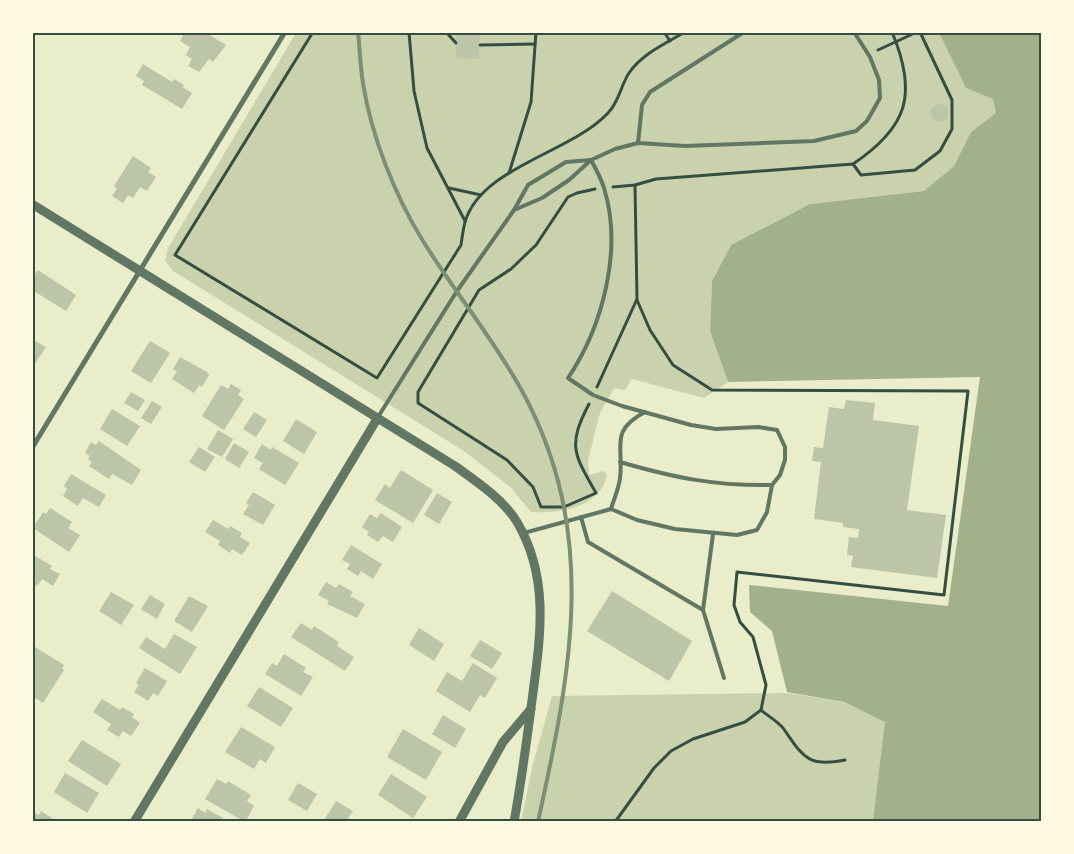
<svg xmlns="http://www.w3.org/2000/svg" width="1074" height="854" font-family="'Open Sans',sans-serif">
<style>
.green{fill:#cad2ad}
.water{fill:#a3b18a}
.building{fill:#bcc5a7}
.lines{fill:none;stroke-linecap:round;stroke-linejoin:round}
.path{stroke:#344e41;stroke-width:3}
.service{stroke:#617663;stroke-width:4}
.minor{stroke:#617663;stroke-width:5}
.tertiary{stroke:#617663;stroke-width:9}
.rail{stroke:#7c8e77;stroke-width:4}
.neatline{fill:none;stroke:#344e41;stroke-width:2}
</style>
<rect width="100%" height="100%" fill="#e9edc9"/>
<g class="green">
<path d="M296,33H939L966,88L994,99L996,113L971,132L954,166L924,191L810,204L731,245L712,281L710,331L728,382L704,398L632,379L625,390L614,388L600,413L588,460L589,475L603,471L607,474C601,508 559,514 531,512L510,487L464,451L173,271L165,261L168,248Z"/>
<path d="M788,693L843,702L886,722L873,821L521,822L532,768L552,696Z"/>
</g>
<path class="water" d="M939,33H1041V821H873L885,722L844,702L787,692L772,631L750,612L749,585L948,606L980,377L728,382L710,331L712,281L731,245L810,204L924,191L954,166L971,132L996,113L993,99L966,88Z"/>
<g class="building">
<path d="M185,32H205L226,45L213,62L209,59L199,72L188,66L192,59L186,55L190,47L180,41Z"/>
<path d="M456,32H480L479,59L456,58Z"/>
<path d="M143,64L172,82L174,79L184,85L182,87L192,93L182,109L142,85L144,81L136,76Z"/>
<path d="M940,103L948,107V118L940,122L932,119L930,109Z"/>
<path d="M133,156L151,168L148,172L156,177L147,191L140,187L133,198L128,195L123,203L112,196L117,189L114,186Z"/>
<path d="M38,270L76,295L66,311L32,290V278Z"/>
<path d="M32,339L46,347L34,365L32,364Z"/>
<path d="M150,341L170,353L151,383L131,371Z"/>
<path d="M180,357L207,372L209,375L202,387L199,385L194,393L172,379L177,371L173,369Z"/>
<path d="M231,384L241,390L238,395L244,399L224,430L202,416L221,385L228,389Z"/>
<path d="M131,392L145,400L138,411L124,403Z"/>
<path d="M846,400L875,403L873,420L919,426L907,510L946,515L937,578L851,567L853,556L847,555L849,537L858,538L859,529L843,527V523L814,519L821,462L812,461L814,447L823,448L829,407L844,409Z"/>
<path d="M152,401L162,407L151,424L141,418Z"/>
<path d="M112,409L140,426L127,446L100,429Z"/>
<path d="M254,412L267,420L256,437L243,429Z"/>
<path d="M296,419L317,432L304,454L283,441Z"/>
<path d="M218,430L233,439L222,457L207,449Z"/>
<path d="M99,441L141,470L132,485L112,474L109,479L89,466L92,462L88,459L90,456L85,453L91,442L96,445Z"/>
<path d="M234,443L249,452L239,468L225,459Z"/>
<path d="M262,444L271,450L272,447L299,463L285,485L259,469L263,463L254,458Z"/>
<path d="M199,447L215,457L205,472L189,462Z"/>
<path d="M401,470L433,490L413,523L375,500L385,484L390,488Z"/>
<path d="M71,474L106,495L99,507L83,498L78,506L63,496L67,489L64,486Z"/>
<path d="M253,492L275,505L263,525L243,514L249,505L246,503Z"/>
<path d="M437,493L452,502L439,524L424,515Z"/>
<path d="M50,508L72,522L68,528L80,535L69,552L33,528L43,512L46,514Z"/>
<path d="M381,513L402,527L393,542L383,536L378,542L367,535L369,532L362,527L370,514L377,518Z"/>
<path d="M213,520L228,529L230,526L242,533L240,537L250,543L242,555L232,549L230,553L218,545L220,541L205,532Z"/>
<path d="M351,545L382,564L373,579L361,571L358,576L347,569L350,564L342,560Z"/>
<path d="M32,554L52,566L50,569L60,574L53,586L42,579L37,586L32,584Z"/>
<path d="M326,582L336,588L339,584L353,592L350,596L365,604L357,618L327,604L329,601L318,595Z"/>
<path d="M612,591L692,641L669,681L587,631Z"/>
<path d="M111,592L134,605L121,625L99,611Z"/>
<path d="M150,595L165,604L157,619L141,609Z"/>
<path d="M189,596L208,606L192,632L174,621Z"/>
<path d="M301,623L312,630L314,626L339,642L337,646L354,657L345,671L291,637Z"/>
<path d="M419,628L444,644L434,661L409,645Z"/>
<path d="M174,634L197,647L180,674L139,648L146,637L165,649Z"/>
<path d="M480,640L502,653L492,669L470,656Z"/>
<path d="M32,645L64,665L62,669L64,670L43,703L32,696Z"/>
<path d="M284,654L306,668L303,672L313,677L301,696L265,674L272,663L277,666Z"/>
<path d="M473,663L497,678L485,698L480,695L470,712L436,691L447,672L462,681Z"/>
<path d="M145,668L167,681L158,696L153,693L148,701L134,692L139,685L136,683Z"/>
<path d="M259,687L293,708L281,727L247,706Z"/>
<path d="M102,699L120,710L122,707L134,714L132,717L140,723L131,736L123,731L119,737L107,730L111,724L93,712Z"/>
<path d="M443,715L466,729L455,748L432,734Z"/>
<path d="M241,727L275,747L266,763L260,759L254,769L225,752Z"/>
<path d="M403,729L442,752L426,780L387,757Z"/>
<path d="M82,740L121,764L107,786L68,761Z"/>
<path d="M65,773L99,793L87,813L54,792Z"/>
<path d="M391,774L427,797L413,818L378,795Z"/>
<path d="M217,779L226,784L228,781L251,795L247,801L254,806L245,822L205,799Z"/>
<path d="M298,783L317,794L307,811L288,800Z"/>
<path d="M336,801L353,811L346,822H323Z"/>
<path d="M198,808L205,813L207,809L223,818L221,822H190Z"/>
<path d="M32,811L39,815L41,811L58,822H32Z"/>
</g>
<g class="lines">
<g class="path">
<path d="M313,32L175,255L377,378L461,245C462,238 463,230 465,222C481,167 571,153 608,113C619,102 621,85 629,73C642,54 666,43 685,32"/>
<path d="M409,32L414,91L427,148L465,221"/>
<path d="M446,32L456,43"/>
<path d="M664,32L670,41"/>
<path d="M480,45L535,44"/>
<path d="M878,50L917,32"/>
<path d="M853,164C908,127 918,94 892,32"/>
<path d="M509,173L531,102L536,32"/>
<path d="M613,187L635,185L656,179L853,164L861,175L915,170L940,151L952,129V100L920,32"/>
<path d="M449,188L481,195"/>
<path d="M597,387L637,299L635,185"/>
<path d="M589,404C567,446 574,454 596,493L564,507H541L533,487L507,460L418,403V392L479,290L511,269L536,245L568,197L577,193L595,189"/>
<path d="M761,710C768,716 777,721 783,728C803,756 807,768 845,760"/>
<path d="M615,822L654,768L671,751L693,739L745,722L761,710L766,685L753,637L740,622L734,605L737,572L944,595L968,391L712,390L673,365L650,330L637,300"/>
</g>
<g class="service">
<path d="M638,143L642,105L650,92L744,32"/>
<path d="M514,210L542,198L569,180L591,160L615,149L638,143L685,146L814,141L856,131L867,121L880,98L879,80L870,57L854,32"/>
<path d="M378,417L457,291L514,210L528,185L566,162L591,160"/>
<path d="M620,462C675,478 715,486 772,485"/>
<path d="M611,509C614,499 619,488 620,478C624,446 609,431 645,412"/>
<path d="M581,517L588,542L703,610L724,678"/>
<path d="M524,533L611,509L637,520L675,529L737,535L757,530L767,512L772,485L780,475L785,460V447L777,430L758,427L716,429L691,425L622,406L593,395L568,378C603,326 623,249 604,188C601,178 596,169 591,160"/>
<path d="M703,610L713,534"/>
</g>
<path class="minor" d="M32,448L285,32"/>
<g class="tertiary">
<path d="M32,204L455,466C477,482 503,499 517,522C552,581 539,645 531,708C526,746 521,784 514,822"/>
<path d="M134,822L377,419"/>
<path d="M459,822L503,742L531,709"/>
</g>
<path class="rail" d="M358,32C360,49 360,66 363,83C371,135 395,196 423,241C454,291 492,337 521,389C600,533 571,670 538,822"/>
</g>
<rect width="1074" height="854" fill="none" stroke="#fefae0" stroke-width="68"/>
<rect x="34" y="34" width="1006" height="786" class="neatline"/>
</svg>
